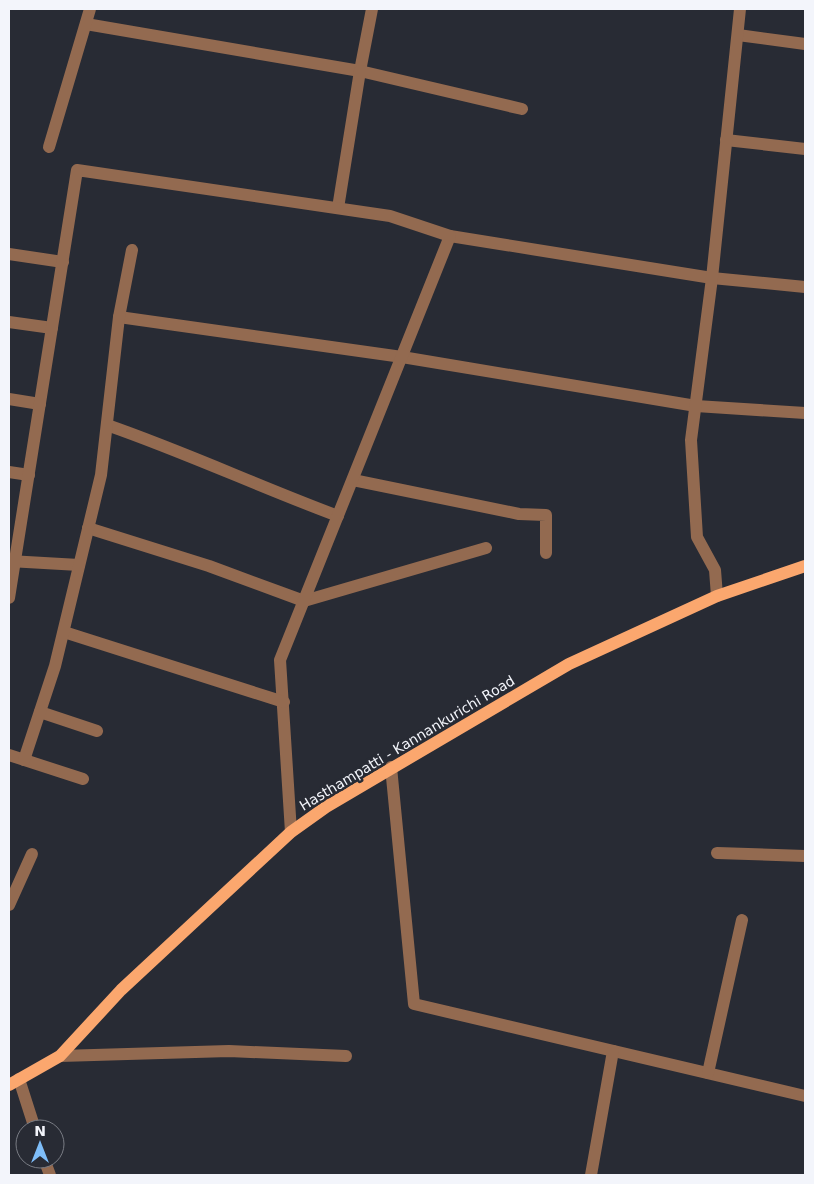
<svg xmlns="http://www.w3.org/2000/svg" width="814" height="1184" font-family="'DejaVu Sans',sans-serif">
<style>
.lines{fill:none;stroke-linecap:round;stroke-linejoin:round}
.minor{stroke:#936a50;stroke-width:12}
.major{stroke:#fba76e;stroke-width:12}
.labels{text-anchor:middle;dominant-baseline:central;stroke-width:5;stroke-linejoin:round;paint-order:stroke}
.street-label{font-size:14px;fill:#f3f5fb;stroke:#282b34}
</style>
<rect width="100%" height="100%" fill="#282b34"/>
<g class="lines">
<g class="minor">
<path d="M86,24L360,71L372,9"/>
<path d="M738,35L805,44"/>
<path d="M726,140L805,149"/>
<path d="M49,147L90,9"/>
<path d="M338,208L360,71L522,109"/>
<path d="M450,236L712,278L805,287"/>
<path d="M9,254L63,262"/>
<path d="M119,317L402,357L696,406L805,413"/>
<path d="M9,322L52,328"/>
<path d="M9,399L40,404"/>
<path d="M107,425C185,452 260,487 338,516"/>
<path d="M9,472L29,475"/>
<path d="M353,480L519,514L546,515V553"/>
<path d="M88,528L209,566L304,601L486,548"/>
<path d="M9,561L79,565"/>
<path d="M717,596L715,570L697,537L691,440L712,278L740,9"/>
<path d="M9,598L77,170L390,216L450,236L280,660L291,832"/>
<path d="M64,632L284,702"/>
<path d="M40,712L97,731"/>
<path d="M9,755L83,779"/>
<path d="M24,760L55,666L101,475L119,317L132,250"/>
<path d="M391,767L414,1004L805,1096"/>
<path d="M717,853L805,856"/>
<path d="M9,905L32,854"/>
<path d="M60,1056L229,1051L346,1056"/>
<path d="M708,1073L742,920"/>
<path d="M19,1079L35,1129"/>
<path d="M44,1159L50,1175"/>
<path d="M591,1175L613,1051"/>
</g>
<path class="major" d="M9,1085L60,1056L121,990L291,832L326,807L569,664L717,596L805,566"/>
</g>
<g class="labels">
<g class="street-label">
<text transform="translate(407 743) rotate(-31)">Hasthampatti - Kannankurichi Road</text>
</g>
</g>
<rect width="814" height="1184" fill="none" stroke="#f3f5fb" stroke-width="20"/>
<g transform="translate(40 1144)"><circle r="24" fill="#282b34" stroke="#797c84"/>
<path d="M0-4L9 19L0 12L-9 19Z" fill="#7ebdf9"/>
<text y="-8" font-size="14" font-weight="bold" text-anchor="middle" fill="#f3f5fb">N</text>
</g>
</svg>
